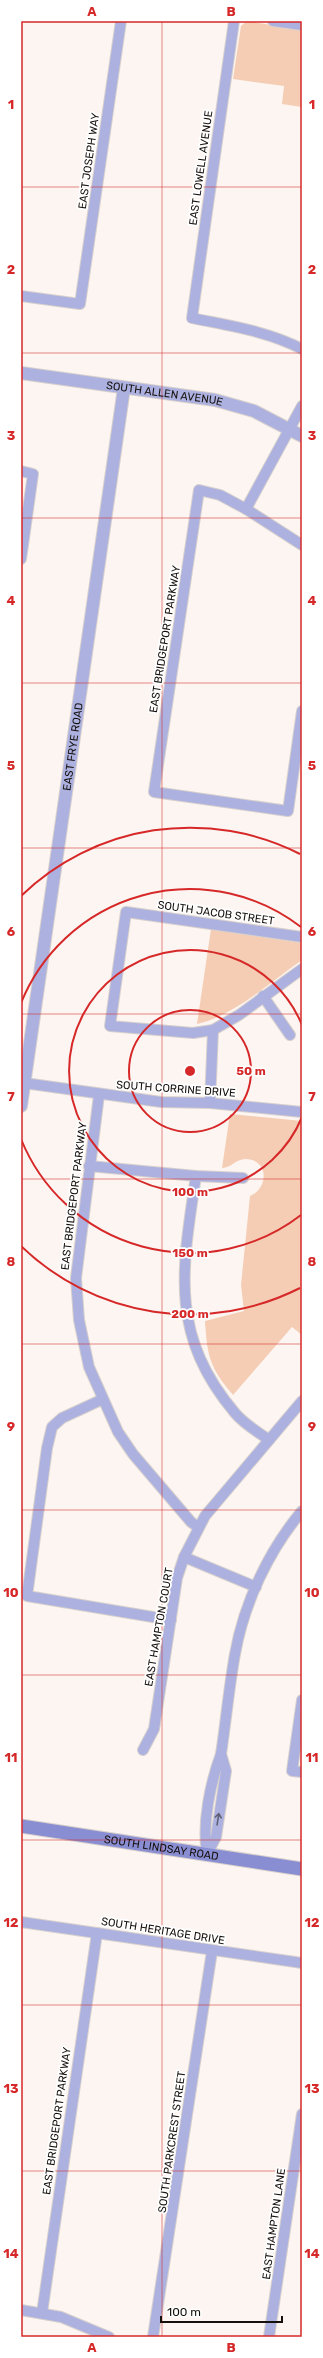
<svg xmlns="http://www.w3.org/2000/svg" width="323" height="2358" font-family="Rubik,sans-serif">
<style>
.green{fill:#f5cdb4}
.lines{fill:none;stroke-linecap:round;stroke-linejoin:round}
.minor-casing{stroke:#d7d0cd;stroke-width:12}
.tertiary-casing{stroke:#d7d0cd;stroke-width:14}
.secondary-casing{stroke:#d7d0cd;stroke-width:15}
.minor{stroke:#acb1e0;stroke-width:10}
.tertiary{stroke:#acb1e0;stroke-width:12}
.secondary{stroke:#898dd2;stroke-width:13}
.oneway{stroke:#616076}
.grid{fill:none;stroke:#d62828;stroke-width:1;stroke-opacity:0.55}
.ring{fill:none;stroke:#d62828;stroke-width:2}
.labels{text-anchor:middle;dominant-baseline:central;stroke-width:3.5;stroke-linejoin:round;paint-order:stroke}
.street-label{font-size:11px;fill:#16100d;stroke:#fff}
.centre{fill:#d62828;stroke:#fff;stroke-width:2}
.ring-label{font-size:12px;text-anchor:middle;font-weight:bold;fill:#d62828;stroke:#fff;stroke-width:3.5;stroke-linejoin:round;paint-order:stroke}
.neatline{fill:none;stroke:#d62828;stroke-width:1.5}
.grid-label{font-size:13px;text-anchor:middle;font-weight:bold;fill:#d62828}
</style>
<rect width="100%" height="100%" fill="#fcf5f1"/>
<g class="green">
<path d="M247,21L302,30V107L282,104L284,86L233,79L241,26Z"/>
<path d="M211,929L302,943V960C270,982 234,1016 197,1024Z"/>
<path d="M230,1114L302,1121V1335L292,1327L233,1395C210,1368 207,1356 205,1321L244,1311L241,1285L250,1196C269,1188 269,1159 245,1159C236,1159 231,1168 222,1168Z"/>
</g>
<g class="lines">
<g class="minor-casing">
<g id="minor">
<path d="M234,21L192,318C230,326 267,331 302,349"/>
<path d="M273,21L302,25"/>
<path d="M21,296L80,304L121,21"/>
<path d="M21,471L33,474L21,559"/>
<path d="M246,509L302,406"/>
<path d="M302,545L246,509L220,495L199,490L154,792L288,811L302,711"/>
<path d="M302,937L126,912L110,1026L193,1033L213,1030L239,1015L302,969"/>
<path d="M263,996L290,1035"/>
<path d="M24,1083L161,1102L210,1103L302,1112"/>
<path d="M99,1095L76,1278L79,1320L89,1367L118,1432L133,1454L191,1522L198,1527"/>
<path d="M210,1103L213,1030"/>
<path d="M89,1166L196,1176L243,1178"/>
<path d="M196,1176C182,1269 169,1335 235,1413C244,1424 258,1432 269,1440"/>
<path d="M101,1400L62,1418L52,1427L47,1448L27,1596L171,1620"/>
<path d="M184,1557L256,1587"/>
<path d="M302,1700L292,1771L302,1772"/>
<path d="M143,1750L154,1729L177,1578L184,1557L205,1516L302,1401"/>
<path d="M207,1854C202,1823 210,1784 221,1754C226,1721 229,1687 235,1654C244,1603 269,1550 302,1511"/>
<path d="M207,1854L216,1837L226,1771L221,1754"/>
<path d="M21,1922L302,1963"/>
<path d="M21,2310L61,2317L109,2337"/>
<path d="M42,2313L97,1933"/>
<path d="M153,2337L212,1951"/>
<path d="M269,2337L302,2114"/>
</g>
</g>
<g class="tertiary-casing">
<g id="tertiary">
<path id="s1" d="M21,373L215,400L254,411L302,436"/>
<path id="s2" d="M21,1106L124,388"/>
</g>
</g>
<g class="secondary-casing">
<g id="secondary">
<path id="s3" d="M21,1826L302,1869"/>
</g>
</g>
<use href="#minor" class="minor"/>
<use href="#tertiary" class="tertiary"/>
<use href="#secondary" class="secondary"/>
</g>
<defs><path id="oneway-shaft" d="M-6 0H5M1.5-3L5.5 0L1.5 3" fill="none" stroke-width="1.6" stroke-linecap="round" stroke-linejoin="round"/></defs>
<use class="oneway" href="#oneway-shaft" transform="translate(218 1819) rotate(-81)"/>
<path class="grid" d="M162,21V2337M21,187H302M21,353H302M21,518H302M21,683H302M21,848H302M21,1014H302M21,1179H302M21,1344H302M21,1510H302M21,1675H302M21,1840H302M21,2005H302M21,2171H302"/>
<g class="ring">
<circle cx="190" cy="1071" r="61"/>
<path d="M302 1117A121 121 0 1 1 302 1025"/>
<path d="M301 1215A182 182 0 0 1 21 1139M21 1003A182 182 0 0 1 301 927"/>
<path d="M300 1288A243 243 0 0 1 21 1246M21 896A243 243 0 0 1 300 854"/>
</g>
<g class="labels">
<g class="street-label">
<text transform="translate(89 161) rotate(-82)">EAST JOSEPH WAY</text>
<text transform="translate(201 168) rotate(-82)">EAST LOWELL AVENUE</text>
<text stroke="none"><textPath href="#s1" startOffset="145">SOUTH ALLEN AVENUE</textPath></text>
<text transform="translate(165 639) rotate(-81)">EAST BRIDGEPORT PARKWAY</text>
<text stroke="none"><textPath href="#s2" startOffset="363">EAST FRYE ROAD</textPath></text>
<text transform="translate(216 913) rotate(8)">SOUTH JACOB STREET</text>
<text transform="translate(176 1089) rotate(4)">SOUTH CORRINE DRIVE</text>
<text transform="translate(74 1196) rotate(-83)">EAST BRIDGEPORT PARKWAY</text>
<text transform="translate(159 1627) rotate(-80)">EAST HAMPTON COURT</text>
<text stroke="none"><textPath href="#s3" startOffset="142">SOUTH LINDSAY ROAD</textPath></text>
<text transform="translate(163 1931) rotate(9)">SOUTH HERITAGE DRIVE</text>
<text transform="translate(57 2121) rotate(-82)">EAST BRIDGEPORT PARKWAY</text>
<text transform="translate(172 2142) rotate(-82)">SOUTH PARKCREST STREET</text>
<text transform="translate(274 2224) rotate(-82)">EAST HAMPTON LANE</text>
</g>
</g>
<circle cx="190" cy="1071" r="6" class="centre"/>
<g class="ring-label">
<text x="251" y="1075">50 m</text>
<text x="190" y="1196">100 m</text>
<text x="190" y="1257">150 m</text>
<text x="190" y="1318">200 m</text>
</g>
<rect width="323" height="2358" fill="none" stroke="#ffffff" stroke-width="44"/>
<path d="M161 2316v6h121v-6" fill="none" stroke="#16100d" stroke-width="2"/>
<text x="167" y="2316" font-size="12" fill="#16100d" stroke="#ffffff" stroke-width="3" paint-order="stroke">100 m</text>
<rect x="22" y="22" width="279" height="2314" class="neatline"/>
<g class="grid-label">
<text x="92" y="16">A</text>
<text x="231" y="16">B</text>
<text x="11" y="109">1</text>
<text x="312" y="109">1</text>
<text x="11" y="274">2</text>
<text x="312" y="274">2</text>
<text x="11" y="440">3</text>
<text x="312" y="440">3</text>
<text x="11" y="605">4</text>
<text x="312" y="605">4</text>
<text x="11" y="770">5</text>
<text x="312" y="770">5</text>
<text x="11" y="936">6</text>
<text x="312" y="936">6</text>
<text x="11" y="1101">7</text>
<text x="312" y="1101">7</text>
<text x="11" y="1266">8</text>
<text x="312" y="1266">8</text>
<text x="11" y="1431">9</text>
<text x="312" y="1431">9</text>
<text x="11" y="1597">10</text>
<text x="312" y="1597">10</text>
<text x="11" y="1762">11</text>
<text x="312" y="1762">11</text>
<text x="11" y="1927">12</text>
<text x="312" y="1927">12</text>
<text x="11" y="2093">13</text>
<text x="312" y="2093">13</text>
<text x="11" y="2258">14</text>
<text x="312" y="2258">14</text>
<text x="92" y="2352">A</text>
<text x="231" y="2352">B</text>
</g>
</svg>
